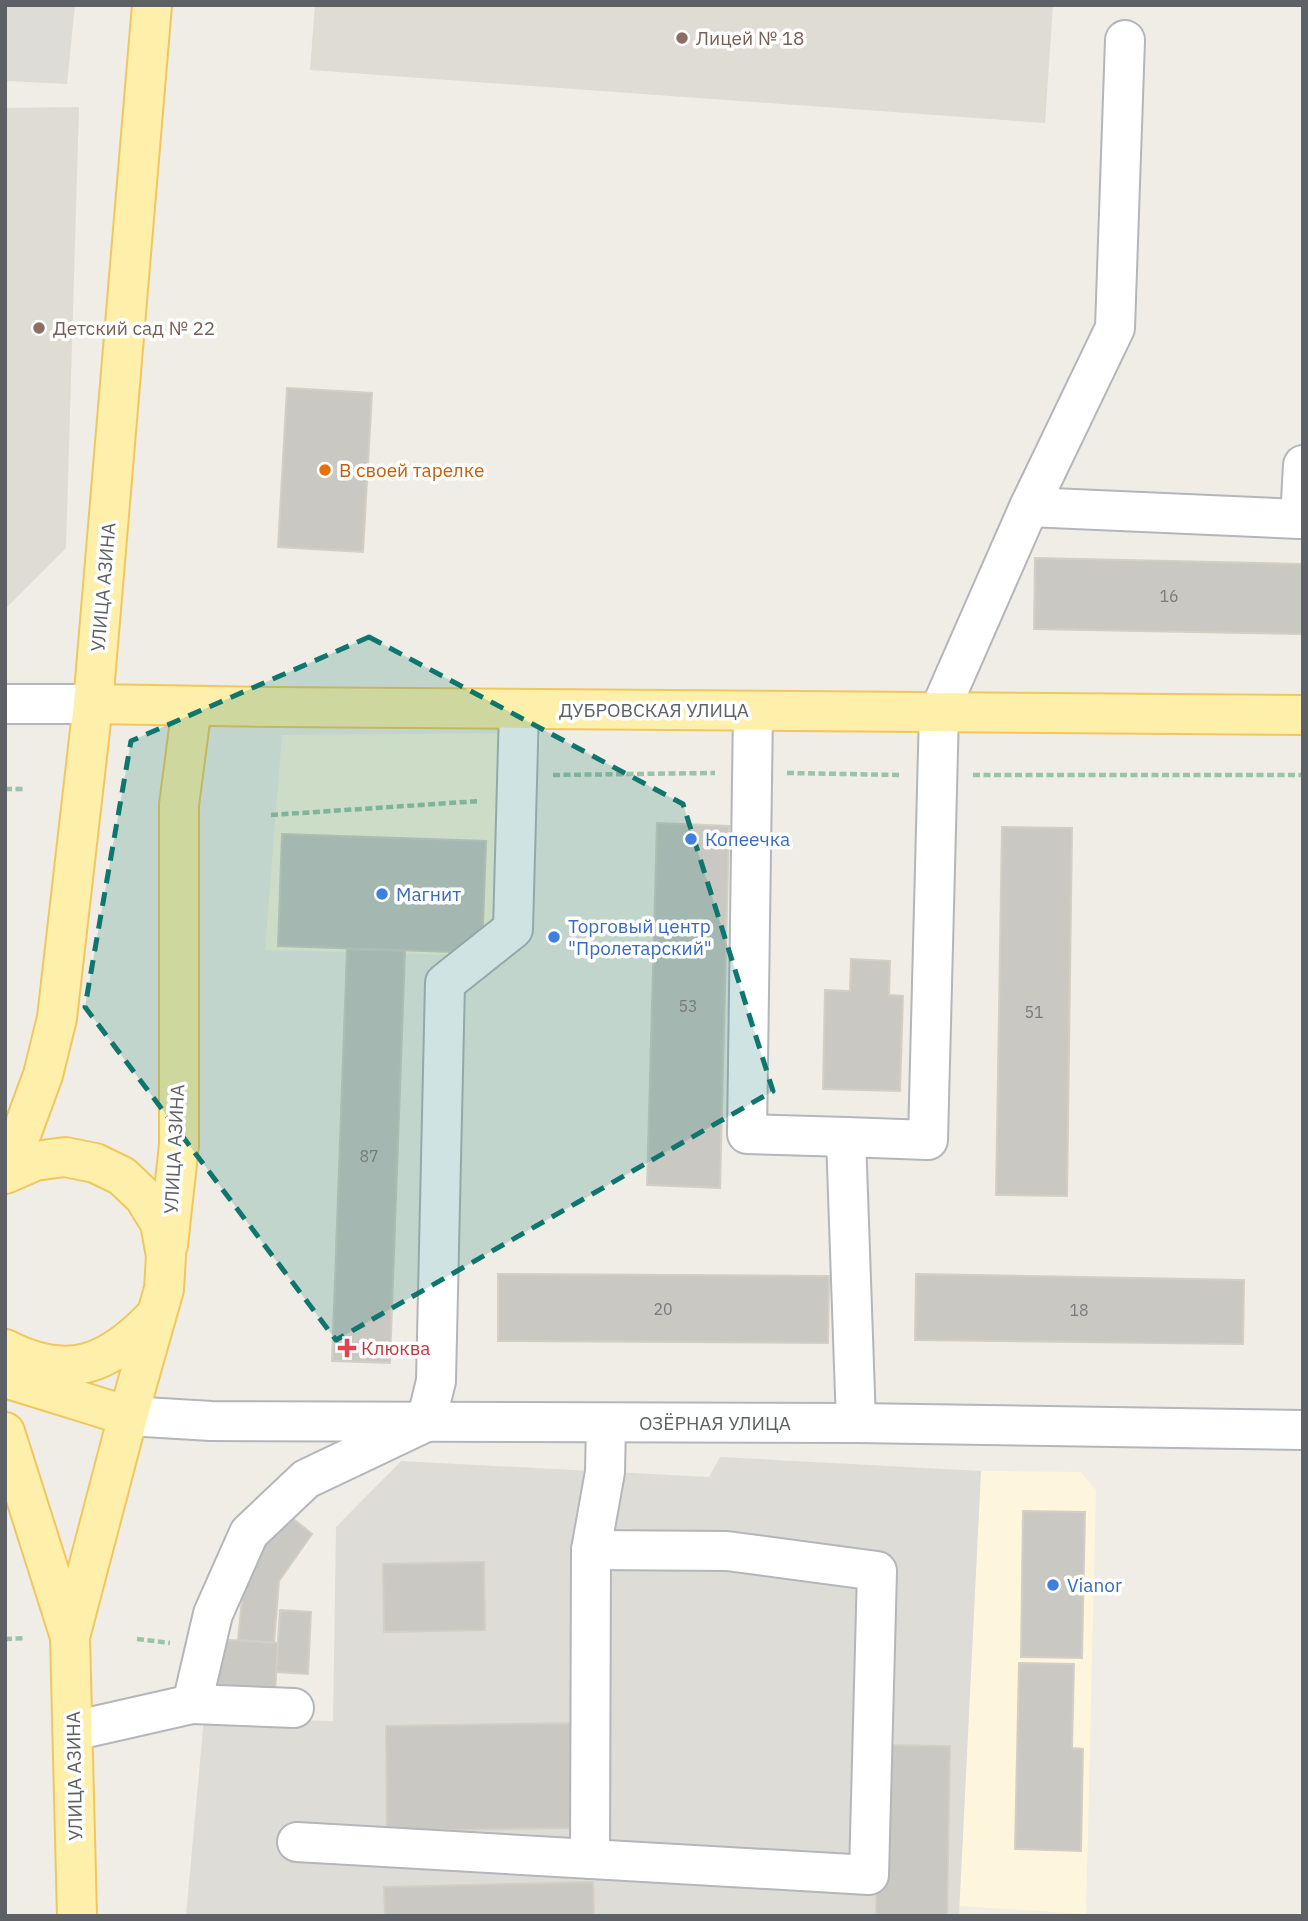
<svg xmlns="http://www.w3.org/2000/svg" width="1308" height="1921" font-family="'IBM Plex Sans',sans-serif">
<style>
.commercial{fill:#fdf6dc}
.industrial{fill:#dedcd7}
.education{fill:#dfdcd3}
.building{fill:#cac8c2;stroke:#d4cfc4;stroke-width:2}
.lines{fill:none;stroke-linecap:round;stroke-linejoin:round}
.minor-casing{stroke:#b3b6ba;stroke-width:42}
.major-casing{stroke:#f0c75e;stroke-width:42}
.path{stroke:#99c5a6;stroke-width:4.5;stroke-dasharray:7 3.5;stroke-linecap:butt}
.minor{stroke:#fff;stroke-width:38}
.major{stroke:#fef0ab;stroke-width:38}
.marked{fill:#0f766e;fill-opacity:0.2;stroke:#0f766e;stroke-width:5;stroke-dasharray:14 9;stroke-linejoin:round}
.education-dot{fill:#8d6e63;stroke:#fff;stroke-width:2.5}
.food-dot{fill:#e8710a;stroke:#fff;stroke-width:2.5}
.shop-dot{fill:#3f7fe0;stroke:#fff;stroke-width:2.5}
.health-dot{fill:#e0444e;stroke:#fff;stroke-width:2.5}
.labels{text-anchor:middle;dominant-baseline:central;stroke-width:7;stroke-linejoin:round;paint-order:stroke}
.number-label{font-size:16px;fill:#787b7c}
.education-label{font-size:19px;fill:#785e54;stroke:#fff;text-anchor:start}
.food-label{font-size:19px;fill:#c56008;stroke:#fff;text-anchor:start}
.street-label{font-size:19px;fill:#5d6165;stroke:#fff}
.shop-label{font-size:19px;fill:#366cbe;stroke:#fff;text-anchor:start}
.health-label{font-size:19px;fill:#be3a42;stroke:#fff;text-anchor:start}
</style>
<rect width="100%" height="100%" fill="#efede5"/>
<g class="commercial">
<path d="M541,733L525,932L506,956L265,950L282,735Z"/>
<path d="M981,1471L1081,1472L1096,1490L1086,1914L959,1906Z"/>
</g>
<g class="industrial">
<path d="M5,5H75L67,84L5,81Z"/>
<path d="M720,1457L981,1471L959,1916H186L204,1718L333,1721L336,1527L401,1461L709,1477Z"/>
</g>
<g class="education">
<path d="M315,5H1053L1045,123L310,70Z"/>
<path d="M79,107L66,548L5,609V108Z"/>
</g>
<g class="building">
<path d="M287,388L372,393L363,552L278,547Z"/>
<path d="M1035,558L1303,564V634L1034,629Z"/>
<path d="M657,823L729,826L720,1188L647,1185Z"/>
<path d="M1002,827L1072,828L1067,1196L996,1195Z"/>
<path d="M282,834L486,841L482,953L278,946Z"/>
<path d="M347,949L405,951L390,1363L332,1361Z"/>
<path d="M851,959L890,961L889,995L903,996L900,1091L823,1089L825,990L850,991Z"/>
<path d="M498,1274L829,1276L828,1343L498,1341Z"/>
<path d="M916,1274L1244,1280L1243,1344L915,1340Z"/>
<path d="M1023,1511L1085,1512L1082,1658L1021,1657Z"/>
<path d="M286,1513L312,1534L279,1581L274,1643L238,1640L245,1569Z"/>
<path d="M484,1562L485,1630L384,1632L383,1564Z"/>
<path d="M280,1610L311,1612L308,1674L276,1672Z"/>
<path d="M213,1639L278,1643L275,1694L210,1690Z"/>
<path d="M1019,1663L1074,1664L1072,1748L1083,1749L1081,1851L1015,1849Z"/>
<path d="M571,1723L573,1828L387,1831L386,1726Z"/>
<path d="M879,1745L950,1746L947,1916H876Z"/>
<path d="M593,1882L594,1916H385L384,1887Z"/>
</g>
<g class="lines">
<g class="minor-casing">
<g id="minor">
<path d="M1029,507L1300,519L1303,465"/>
<path d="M5,704H93"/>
<path d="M753,711L747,1134L846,1137L856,1423"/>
<path d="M846,1137L928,1140L939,712L1029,507L1115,328L1125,40"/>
<path d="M128,1416L211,1421L856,1423L1303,1430"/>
<path d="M192,1704L294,1708"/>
<path d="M73,1731L192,1704L213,1614L249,1533L306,1479L426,1422L436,1381L445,983L513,929L519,709"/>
<path d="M297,1842L869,1875L877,1571L727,1551L591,1550"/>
<path d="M590,1859L591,1550L605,1472L606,1423"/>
</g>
</g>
<g class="major-casing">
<g id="major">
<path d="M93,704L275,707L1303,715"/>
<path d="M5,1159L22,1132L43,1075L57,1018L93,704L152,5"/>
<path d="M5,1174L35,1161L65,1157L95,1163L122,1176L144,1197L160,1223L166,1256L164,1289L128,1416L70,1637L77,1916"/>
<path d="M168,1245L179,1145V805L192,706"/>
<path d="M5,1349C69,1382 110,1364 156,1315"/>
<path d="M5,1378L128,1416"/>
<path d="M5,1432L70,1637"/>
</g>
</g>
<g class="path">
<path d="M787,773L901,775"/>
<path d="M553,775L715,773"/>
<path d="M973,775H1303"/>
<path d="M5,789H25"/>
<path d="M271,815L480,801"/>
<path d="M5,1639L26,1638"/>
<path d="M137,1639L170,1643"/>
</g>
<use href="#minor" class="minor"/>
<use href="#major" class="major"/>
</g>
<path class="marked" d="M369,637L683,804L773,1091L336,1340L85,1007L131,741Z"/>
<g class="education-dot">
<circle cx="682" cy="38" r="7"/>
<circle cx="39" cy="328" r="7"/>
</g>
<circle class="food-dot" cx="325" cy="470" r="7"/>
<g class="shop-dot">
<circle cx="691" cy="839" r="7"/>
<circle cx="382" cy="894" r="7"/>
<circle cx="554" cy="937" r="7"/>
<circle cx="1053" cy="1585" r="7"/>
</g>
<path class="health-dot" d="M343.5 1337.5h7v7h7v7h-7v7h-7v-7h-7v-7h7z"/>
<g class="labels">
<g class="number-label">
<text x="1169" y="596">16</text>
<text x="688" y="1006">53</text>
<text x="1034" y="1012">51</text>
<text x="369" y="1156">87</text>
<text x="663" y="1309">20</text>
<text x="1079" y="1310">18</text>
</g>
<g class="education-label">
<text x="696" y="38">Лицей № 18</text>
<text x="53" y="328">Детский сад № 22</text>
</g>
<g class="food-label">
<text x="339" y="470">В своей тарелке</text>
</g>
<g class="street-label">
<text transform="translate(103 587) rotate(-85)">УЛИЦА АЗИНА</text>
<text x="654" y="710">ДУБРОВСКАЯ УЛИЦА</text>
<text transform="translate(174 1149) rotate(-87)">УЛИЦА АЗИНА</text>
<text x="715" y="1423">ОЗЁРНАЯ УЛИЦА</text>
<text transform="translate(74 1776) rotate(-91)">УЛИЦА АЗИНА</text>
</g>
<g class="shop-label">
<text x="705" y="839">Копеечка</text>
<text x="396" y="894">Магнит</text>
<text x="568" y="926">Торговый центр<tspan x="568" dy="22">"Пролетарский"</tspan></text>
<text x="1067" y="1585">Vianor</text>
</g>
<g class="health-label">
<text x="361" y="1348">Клюква</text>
</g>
</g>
<rect width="1308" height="1921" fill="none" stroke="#5d6165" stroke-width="14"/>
</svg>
